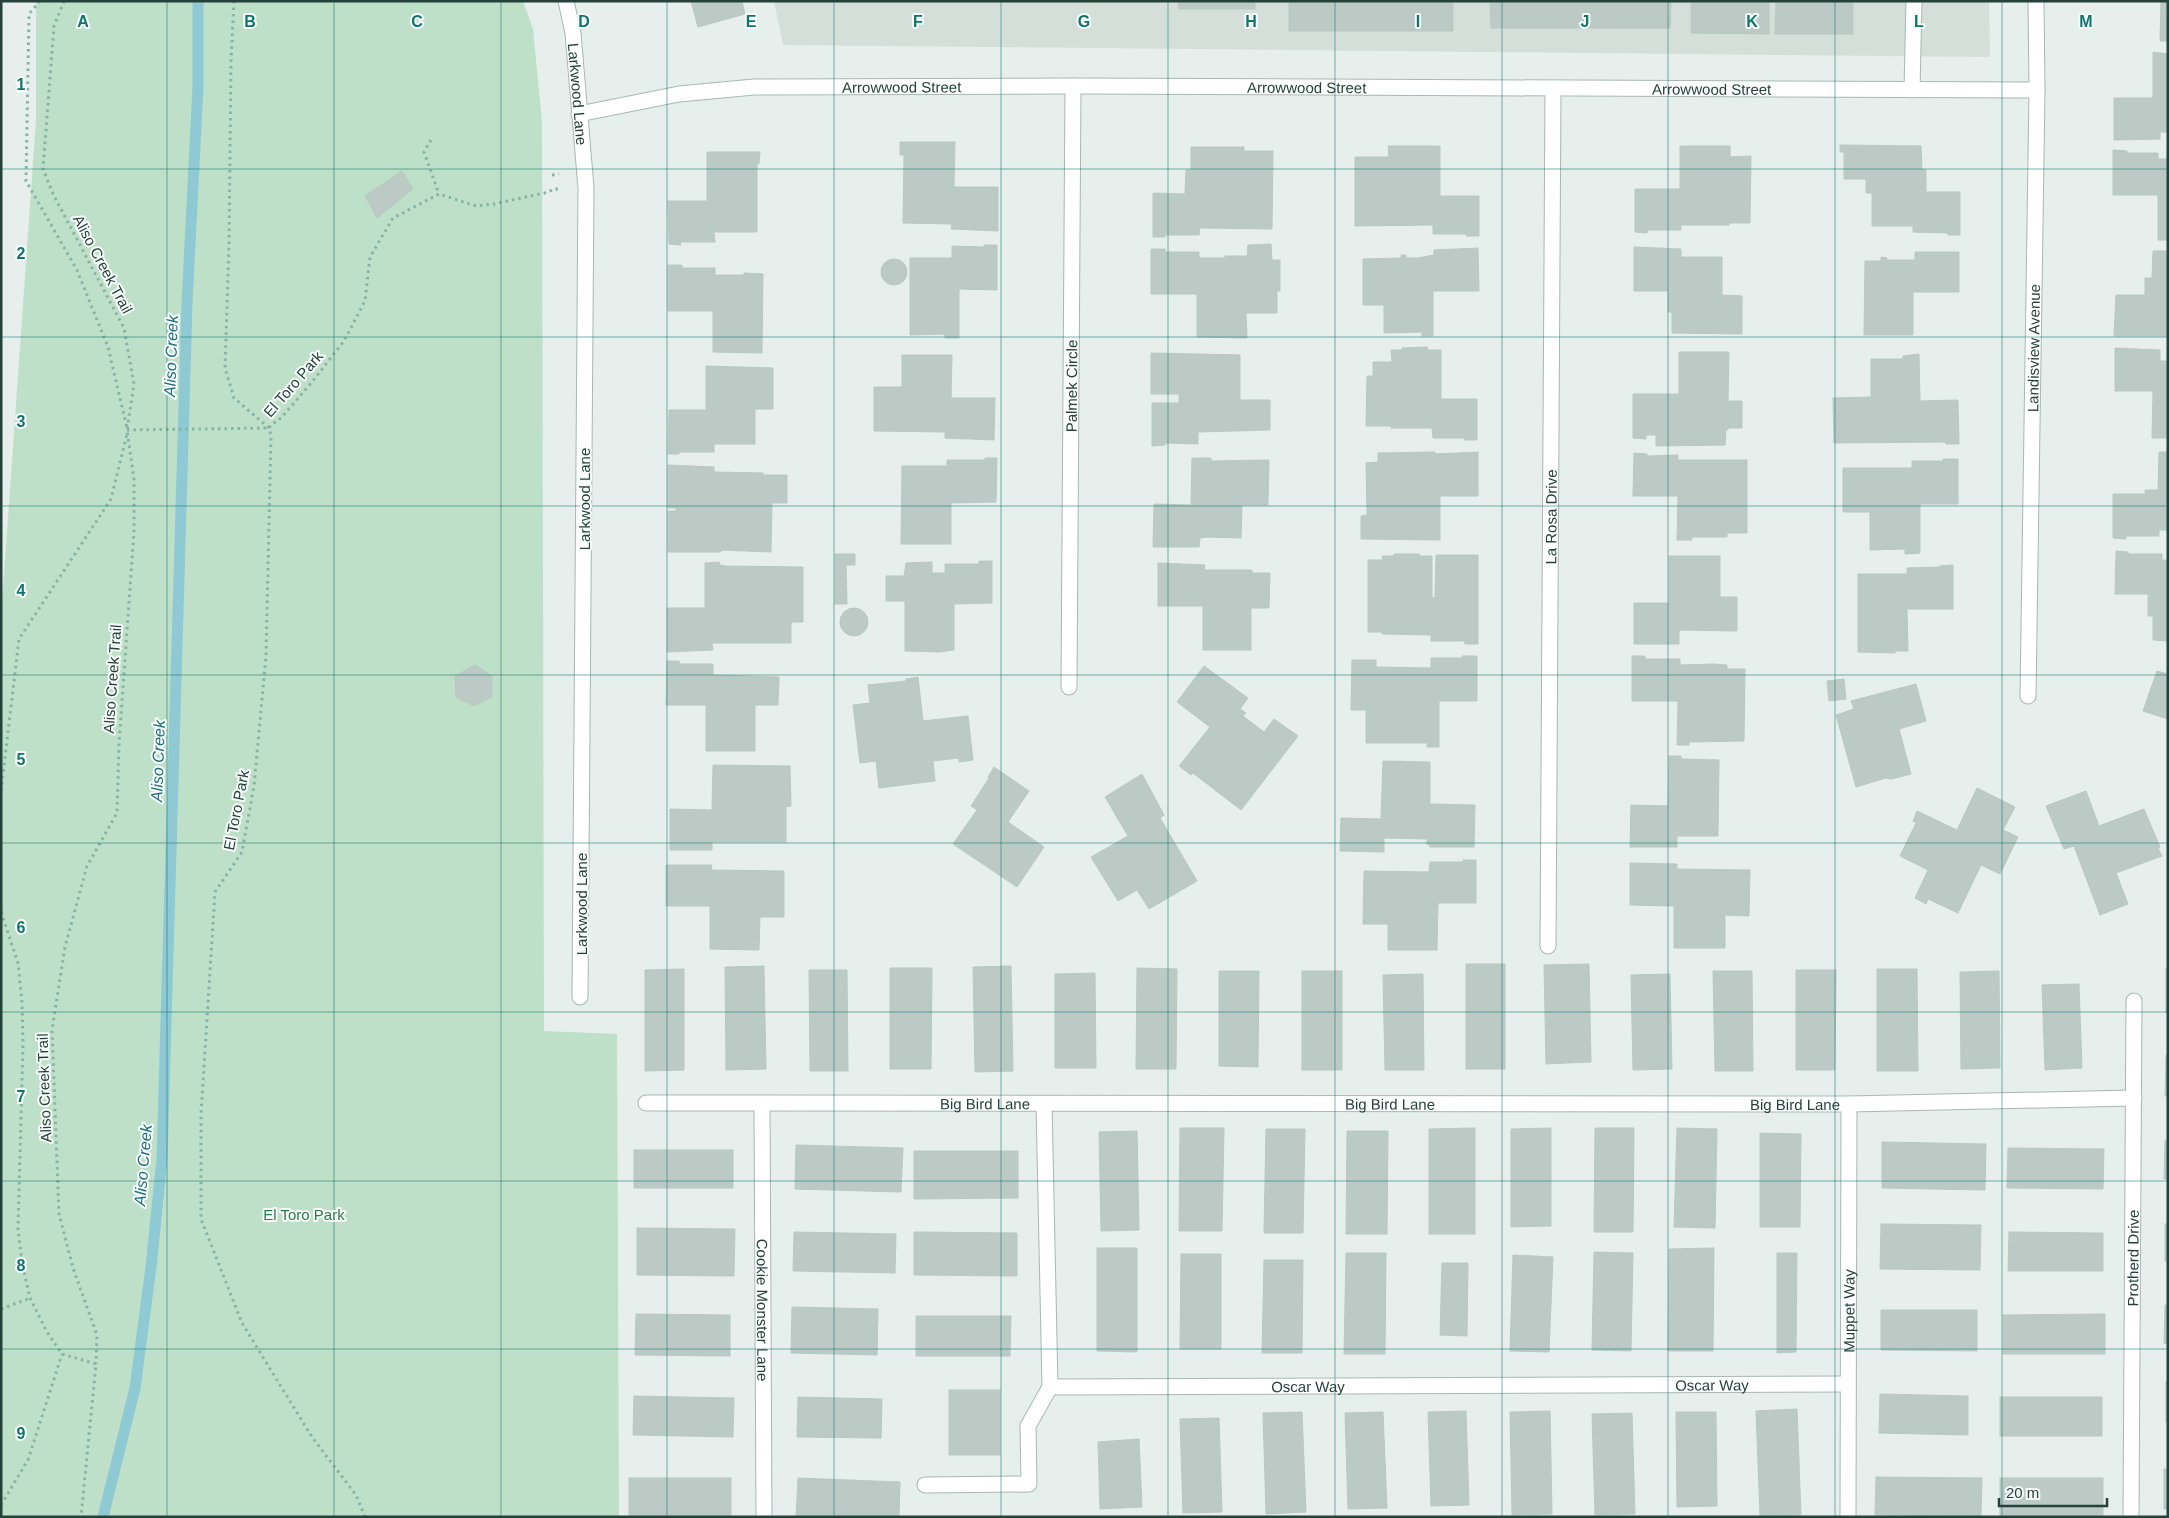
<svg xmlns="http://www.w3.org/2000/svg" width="2169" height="1518" font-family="Helvetica,sans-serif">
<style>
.built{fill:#d4dfda}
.green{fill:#bfe0c8}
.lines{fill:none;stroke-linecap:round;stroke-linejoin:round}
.stream{stroke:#8ec9d4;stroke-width:11}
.building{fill:#bbcac4;stroke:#b8c9c2}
.minor-casing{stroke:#a8b8b2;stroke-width:17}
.path{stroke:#86b3a5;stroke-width:3;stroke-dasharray:2.5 4;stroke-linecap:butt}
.minor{stroke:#fff;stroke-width:15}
.grid{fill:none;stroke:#0f766e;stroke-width:1;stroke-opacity:0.55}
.labels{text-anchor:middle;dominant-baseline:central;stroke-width:4;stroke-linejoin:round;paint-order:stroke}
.street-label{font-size:15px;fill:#24423a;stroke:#f7fbf9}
.park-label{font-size:15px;fill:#2d7a4b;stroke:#f7fbf9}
.water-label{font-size:16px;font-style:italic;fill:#1c6f80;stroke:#f7fbf9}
.grid-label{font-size:16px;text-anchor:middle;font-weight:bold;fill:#0f766e;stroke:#f7fbf9;stroke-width:4;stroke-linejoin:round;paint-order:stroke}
</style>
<rect width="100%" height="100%" fill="#e6efeb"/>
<path class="built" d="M774,1H1989L1990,57L783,45Z"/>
<path class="green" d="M36,1H523L533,29L542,122L544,1031L617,1034L619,1517H1V617L36,120Z"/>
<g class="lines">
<path class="stream" d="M103,1517L135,1388L151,1267L162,1159L187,303L198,87V1"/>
</g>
<g class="building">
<path d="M691,1H742L745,14L698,27Z"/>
<path d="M1178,1H1255V9H1179Z"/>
<rect x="1289" y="1" width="164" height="30"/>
<path d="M1490,1H1671L1670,28H1491Z"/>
<path d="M1691,1H1769V34L1691,33Z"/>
<path d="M1776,1H1853V34H1775Z"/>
<path d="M2161,1H2168V41H2160Z"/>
<path d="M2153,52L2168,54V132H2160V139L2114,140V98H2153Z"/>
<path d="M900,142H955L954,187H998V231L951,229L952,224L903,223L904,155H900Z"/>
<path d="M1840,145L1921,146L1922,169L1926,170V192H1960V235H1948V233L1913,232V226H1872V193H1866V179H1844V152H1840Z"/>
<path d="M1388,146H1440V196H1479V236H1466L1467,234H1433V225L1355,226V157H1389Z"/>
<path d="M1680,146H1730V157L1751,156L1750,223H1729V225H1681V230H1647V233L1635,232V189H1680Z"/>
<path d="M1191,147H1244V151H1273L1272,229L1200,228L1199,235H1165V237H1153V193L1185,194L1186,170H1191Z"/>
<path d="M2113,150L2127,151V153H2158V159H2168V240H2158V195H2113Z"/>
<path d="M707,152H760L759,164H757V232H714L715,242H680L681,245L669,244L668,201H707Z"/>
<path d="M402,171L413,189L377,218L365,196Z"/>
<path d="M1271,244L1272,260H1280V291H1277V313H1246L1247,338L1197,337V294H1151V249H1165V252H1199V258H1225V256H1247L1248,245Z"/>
<path d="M984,245H997V290L959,289V338H945V334L910,335V258H952V246L984,247Z"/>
<path d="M1634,247L1681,249V257H1722V295L1742,296V334L1672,333V312H1668V291H1634Z"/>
<path d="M1478,248L1479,291H1433V336H1422V332L1384,333V305H1363V259L1401,258V255H1406V258H1418L1434,255V250Z"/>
<path d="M2153,251H2166L2168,253V336H2114L2116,295H2145V278H2152Z"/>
<path d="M1915,252H1959V292H1913V335H1864L1865,261H1881V257L1887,258V260H1915Z"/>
<circle cx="894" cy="272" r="13"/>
<path d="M668,265H682V268H715V275H744V273L763,274L762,353L713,352V311H668Z"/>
<path d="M1427,347L1428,350H1441V399H1477V440H1465V438H1433L1432,428H1391V426H1366L1367,376H1373V362H1392L1391,350H1403L1402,348Z"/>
<path d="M2115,348L2160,350V361H2168V438H2152L2153,391H2115Z"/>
<path d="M1679,352H1729L1728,401H1742V428H1728V430H1726L1725,445L1656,446V435H1646V439L1633,438V394H1679Z"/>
<path d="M1151,353L1240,355V400H1270V430L1198,432V444L1165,443V445L1152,446V403H1179V394H1151Z"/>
<path d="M1919,354L1920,401L1958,400L1959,444H1946L1945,442L1834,443L1833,398L1871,397V359H1903V356Z"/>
<path d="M902,355H952L951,398H995L994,440L945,438V432L874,431V387H902Z"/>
<path d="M706,366L773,368V409H755V444H714V452H679V454H668L669,410H706Z"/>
<path d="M1435,452V454L1478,452V496H1440V540L1361,539V516L1367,515L1366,463L1378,462V453Z"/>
<path d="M2159,452H2168V530H2159V536H2126V539L2113,538V494H2145V490H2158Z"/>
<path d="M1634,453L1647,454V456L1678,455V460H1747V533H1727V537H1692V540H1677L1678,496H1633Z"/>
<path d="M985,458H997L996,502L951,503V544H901L902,466H947V460H985Z"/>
<path d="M1192,458H1211V461L1269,460L1268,505H1242L1241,538L1205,537L1200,538L1199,547H1153L1154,504L1191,505Z"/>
<path d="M1943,459H1958V504H1920V553L1905,554V549L1870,550V512H1843V468H1912V461H1943Z"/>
<path d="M668,465L714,467V472L763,473V475H787V503H772L771,552L721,550V552H668V511H676V508H668Z"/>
<path d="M2116,551L2128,552V554H2162V560H2168L2167,641L2153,640V616H2148V594H2115Z"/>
<path d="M835,554H855V565H846L847,604H835Z"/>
<path d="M1394,554H1420L1419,556H1432V597L1435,598L1436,555H1478V644H1465L1464,641H1431V635L1382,634V632H1368V560H1383L1382,556H1393Z"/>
<path d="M1669,556H1720V597H1737V631L1679,630V644H1634V603H1669Z"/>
<path d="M979,561H992V603L954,604V650L940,652L905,651V601H886V576H904L906,563L932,562V573H945V564H979Z"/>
<path d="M719,562L720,565L725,566L803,567V622H791V643H712L713,650L667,652V608H705V563Z"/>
<path d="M1158,563L1205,565L1204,570H1252V573H1270L1269,608H1251V650H1203V606H1158Z"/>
<path d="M1953,565V609H1907L1908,651H1895V653L1858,652V574H1907V568L1940,567V566Z"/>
<circle cx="854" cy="622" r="14"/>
<path d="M1462,656H1477V701H1439V747H1427V743H1366V710H1351L1352,660H1376V667L1431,668V658H1462Z"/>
<path d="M1632,656H1645V659H1680V665L1714,664L1727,665V669H1745L1744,741L1689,742V745H1677L1678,701H1632Z"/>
<path d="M667,661H679L680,664H713V675L779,677L778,705H755V751H706V705H666Z"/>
<path d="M475,665L492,676V697L474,706L456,697L455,676Z"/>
<path d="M1204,666L1248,698L1240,709L1246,713L1243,716L1264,732L1274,719L1298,736L1241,810L1193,773L1191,775L1179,766L1210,727L1177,702Z"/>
<path d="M2157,671L2168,674V719L2143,711Z"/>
<path d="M918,677L923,721L968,716L973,760L959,762V758L933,761L935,781L879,788L876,761L860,763L853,705L870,703L868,685L906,681V679Z"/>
<path d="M1844,679L1846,699L1829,701L1827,681Z"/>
<path d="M1916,684L1926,721L1899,729L1911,774L1891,779L1886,778L1856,787L1836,715L1854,709L1851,701Z"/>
<path d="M1669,756H1681V759L1719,760L1718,836H1677V847H1630L1631,805L1668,806Z"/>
<path d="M1383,761L1430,762V804L1475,805L1474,847H1430V845L1427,844V839L1384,838V852L1340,851L1341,818L1381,819Z"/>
<path d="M713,765L790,766L791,806L786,807V842H712V850H670V809L712,810Z"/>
<path d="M994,767L1029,791L1008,822L1044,847L1017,887L953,844L977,810L971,806L989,778L988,777Z"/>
<path d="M1142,774L1164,815L1160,818L1197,881L1149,909L1137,890L1118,901L1091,857L1128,836L1105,797Z"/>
<path d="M1977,788L2015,807L2003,830L2018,837L2000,874L1981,865L1958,913L1928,899L1926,904L1915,898L1928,870L1900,856L1916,823L1913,821L1917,811L1957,830Z"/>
<path d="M2086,791L2099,826L2144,809L2160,847L2158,848L2162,856L2116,873L2128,904L2100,915L2074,846L2064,849L2046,806Z"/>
<path d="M1463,860H1476V903H1438L1437,950H1388V924H1363L1364,871L1429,872L1430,862H1463Z"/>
<path d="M1630,863L1677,864V869L1750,870L1749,916L1725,915V948H1674V906L1630,905Z"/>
<path d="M666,865H712L711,870L784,871V917H760L759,950L710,949V906H666Z"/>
<rect x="1466" y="964" width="39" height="105"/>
<path d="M1589,964L1591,1062L1546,1064L1544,965Z"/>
<path d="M764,966L766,1069L726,1070L725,967Z"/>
<path d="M1011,966L1013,1071L975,1072L973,967Z"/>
<path d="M890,968H932L931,1069H890Z"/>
<path d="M1137,968L1177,969L1176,1069H1136Z"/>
<path d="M684,969V1070L645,1071V970Z"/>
<path d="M1877,969H1917L1918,1071H1877Z"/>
<rect x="2166" y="969" width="2" height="44"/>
<path d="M809,970H847L848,1071H810Z"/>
<path d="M1796,970H1836L1835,1070H1796Z"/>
<path d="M1219,971H1259L1258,1067L1219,1066Z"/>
<rect x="1302" y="971" width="40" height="99"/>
<path d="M1713,971H1752L1753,1071H1715Z"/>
<path d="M1999,971L2000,1068L1961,1069L1960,972Z"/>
<path d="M1095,973L1096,1068H1055V974Z"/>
<path d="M1423,974L1424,1070H1385L1383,975Z"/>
<path d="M1670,974L1672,1069L1633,1070L1631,975Z"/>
<path d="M2079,984L2082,1068L2045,1070L2042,985Z"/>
<path d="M2166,1055H2168V1096H2165Z"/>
<path d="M1180,1128H1224L1222,1231H1179Z"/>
<path d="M1475,1128V1234H1429V1129Z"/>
<path d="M1551,1128V1226L1511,1227V1129Z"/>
<path d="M1595,1128H1634L1633,1232H1594Z"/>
<path d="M1677,1128L1717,1129L1715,1228L1674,1227Z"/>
<path d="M1266,1129H1305L1303,1233H1264Z"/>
<path d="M1137,1131L1139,1230L1101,1231L1099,1132Z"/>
<path d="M1347,1131H1388L1387,1234H1346Z"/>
<path d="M1760,1133L1801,1134L1800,1227H1760Z"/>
<path d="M2165,1140H2168V1179H2164Z"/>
<path d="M1882,1142L1986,1144L1985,1190L1882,1188Z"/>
<path d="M796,1145L903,1148L901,1192L795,1189Z"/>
<path d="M2008,1148L2104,1149L2103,1189L2007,1188Z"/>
<rect x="634" y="1150" width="99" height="38"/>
<path d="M914,1151H1018V1198L914,1199Z"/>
<path d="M1881,1224L1981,1225L1980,1270L1880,1269Z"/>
<rect x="2165" y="1224" width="3" height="37"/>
<path d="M637,1228L735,1229L734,1276L637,1275Z"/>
<path d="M794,1232L896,1234L895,1273L793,1271Z"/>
<path d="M914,1232L1017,1233V1276L914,1275Z"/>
<path d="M2009,1232L2103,1233V1271H2008Z"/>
<path d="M1097,1248H1137V1352L1097,1351Z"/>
<path d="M1714,1248L1713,1351H1668L1669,1249Z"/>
<path d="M1594,1252L1633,1253L1631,1351L1592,1350Z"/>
<path d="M1346,1253H1386L1385,1354H1344Z"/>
<path d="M1777,1253H1797L1796,1352L1777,1353Z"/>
<path d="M1181,1254H1221V1349H1180Z"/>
<path d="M1513,1255L1553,1257L1549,1352L1510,1351Z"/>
<path d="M1264,1260H1303L1302,1353H1262Z"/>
<path d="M1442,1263H1468L1467,1336L1440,1335Z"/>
<path d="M2165,1305H2168V1344L2164,1343Z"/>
<path d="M792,1307L878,1309L877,1355L791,1353Z"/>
<path d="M1881,1310H1977V1351L1881,1350Z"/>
<path d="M636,1314L730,1315V1356L635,1355Z"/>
<path d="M2105,1314V1354H2003V1315Z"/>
<path d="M916,1316H1011L1010,1356H916Z"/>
<rect x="2166" y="1382" width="2" height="40"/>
<rect x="949" y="1390" width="51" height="65"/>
<path d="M1880,1394L1968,1396V1435L1879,1433Z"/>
<path d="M634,1396L734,1398L733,1437L633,1435Z"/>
<path d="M798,1397L882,1399L881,1438L797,1437Z"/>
<rect x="2000" y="1397" width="102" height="39"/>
<path d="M1797,1409L1801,1515L1760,1516L1756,1411Z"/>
<path d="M1466,1411L1469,1505L1431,1506L1428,1412Z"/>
<path d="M1550,1411L1552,1514L1512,1515L1510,1412Z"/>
<path d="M1302,1412L1306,1512L1266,1514L1263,1413Z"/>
<path d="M1383,1412L1387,1508L1348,1509L1345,1413Z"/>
<path d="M1676,1412H1716L1717,1506L1677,1507Z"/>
<path d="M1632,1413L1635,1514L1595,1515L1592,1414Z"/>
<path d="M1219,1418L1222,1512L1183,1513L1180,1419Z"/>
<path d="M1139,1439L1142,1507L1100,1509L1098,1442Z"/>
<rect x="2164" y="1469" width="4" height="40"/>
<path d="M1876,1477L1982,1478L1981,1516L1875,1515Z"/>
<rect x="629" y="1478" width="102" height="39"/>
<path d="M798,1478L900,1482L899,1517H796Z"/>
<rect x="2000" y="1478" width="103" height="39"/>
</g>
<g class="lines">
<g class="minor-casing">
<g id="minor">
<path id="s1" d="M566,1L573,33L586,188L580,997"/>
<path d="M1912,90L1914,1"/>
<path id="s2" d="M579,114L679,94L754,87L1073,86L2037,90"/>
<path id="s3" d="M1069,687L1073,86"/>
<path id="s4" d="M2028,696L2037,90L2036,1"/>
<path id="s5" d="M1548,946L1553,89"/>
<path id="s6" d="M646,1103L1849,1104L2134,1098"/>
<path id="s7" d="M762,1104L764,1517"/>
<path d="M1044,1104L1050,1387"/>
<path id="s8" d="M1050,1387L1847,1384"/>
<path d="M925,1485L1029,1484L1028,1426L1050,1387"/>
<path id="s9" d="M1848,1517L1849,1104"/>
<path id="s10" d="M2131,1517L2134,1001"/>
</g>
</g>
<g class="path">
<path d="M40,1L29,14L26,181L77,270L108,347L127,428"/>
<path d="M64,1L54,26L43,169L54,196L124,328L134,384L127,430L134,480V532L119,744L117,813L87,866L65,947L52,1030L59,1214L73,1268L97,1335L96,1364"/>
<path d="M234,1L231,62L229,245L225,368L234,398L269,428"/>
<path d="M431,140L424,152L439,194"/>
<path d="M552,175L559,174"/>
<path d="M127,430L269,428"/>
<path d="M1,791L19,639L111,499L127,434"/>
<path d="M1,912L18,963L22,1002L23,1044L18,1229L22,1263L30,1298L47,1332L62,1354L96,1364L81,1517"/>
<path d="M1,1309L30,1298"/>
<path d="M1,1505L28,1460L62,1354"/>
<path d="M365,1517L356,1495L312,1437L242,1323L201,1219V1114L215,892L242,852L254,786L266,656L271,436L269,428L271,425L281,418L312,382L344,341L365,301L370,257L393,218L439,194L476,206L494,204L549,192L553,189H561"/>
</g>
<use href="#minor" class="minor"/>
</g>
<path class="grid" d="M167,1V1517M334,1V1517M501,1V1517M667,1V1517M834,1V1517M1001,1V1517M1168,1V1517M1335,1V1517M1502,1V1517M1668,1V1517M1835,1V1517M2002,1V1517M1,169H2168M1,337H2168M1,506H2168M1,675H2168M1,843H2168M1,1012H2168M1,1181H2168M1,1349H2168"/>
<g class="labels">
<g class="street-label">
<text stroke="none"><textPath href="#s2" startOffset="325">Arrowwood Street</textPath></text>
<text stroke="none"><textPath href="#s2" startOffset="730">Arrowwood Street</textPath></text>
<text stroke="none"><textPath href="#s2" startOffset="1135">Arrowwood Street</textPath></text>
<text stroke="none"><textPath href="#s1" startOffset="94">Larkwood Lane</textPath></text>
<text transform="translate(103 264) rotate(62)">Aliso Creek Trail</text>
<text stroke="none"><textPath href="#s4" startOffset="348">Landisview Avenue</textPath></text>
<text transform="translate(293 384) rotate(-49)">El Toro Park</text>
<text stroke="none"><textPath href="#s3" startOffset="301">Palmek Circle</textPath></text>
<text transform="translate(584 499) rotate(-90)">Larkwood Lane</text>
<text stroke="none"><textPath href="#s5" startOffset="429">La Rosa Drive</textPath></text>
<text transform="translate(112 679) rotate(-86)">Aliso Creek Trail</text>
<text transform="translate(236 810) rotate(-79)">El Toro Park</text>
<text transform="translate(581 904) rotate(-90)">Larkwood Lane</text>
<text transform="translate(44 1088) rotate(-92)">Aliso Creek Trail</text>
<text stroke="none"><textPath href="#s6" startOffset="339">Big Bird Lane</textPath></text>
<text stroke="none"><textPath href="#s6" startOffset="744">Big Bird Lane</textPath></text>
<text stroke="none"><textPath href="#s6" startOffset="1149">Big Bird Lane</textPath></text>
<text stroke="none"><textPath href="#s10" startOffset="259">Protherd Drive</textPath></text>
<text stroke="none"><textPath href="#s7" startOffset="206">Cookie Monster Lane</textPath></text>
<text stroke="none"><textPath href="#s9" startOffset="206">Muppet Way</textPath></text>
<text stroke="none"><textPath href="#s8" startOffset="662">Oscar Way</textPath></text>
<text stroke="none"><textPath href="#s8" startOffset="258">Oscar Way</textPath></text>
</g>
<g class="park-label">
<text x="304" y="1214">El Toro Park</text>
</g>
<g class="water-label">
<text transform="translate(171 356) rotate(-88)">Aliso Creek</text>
<text transform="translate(158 761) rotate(-88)">Aliso Creek</text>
<text transform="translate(143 1165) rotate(-85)">Aliso Creek</text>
</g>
</g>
<g class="grid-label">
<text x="83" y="27">A</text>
<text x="250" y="27">B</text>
<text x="417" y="27">C</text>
<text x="584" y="27">D</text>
<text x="751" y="27">E</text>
<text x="918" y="27">F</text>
<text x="1084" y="27">G</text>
<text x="1251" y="27">H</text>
<text x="1418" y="27">I</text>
<text x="1585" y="27">J</text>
<text x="1752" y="27">K</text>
<text x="1919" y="27">L</text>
<text x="2086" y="27">M</text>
<text x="21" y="90">1</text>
<text x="21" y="259">2</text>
<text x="21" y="427">3</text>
<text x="21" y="596">4</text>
<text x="21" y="765">5</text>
<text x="21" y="933">6</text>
<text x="21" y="1102">7</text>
<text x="21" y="1271">8</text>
<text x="21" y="1439">9</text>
</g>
<rect width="2169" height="1518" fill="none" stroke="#24423a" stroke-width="5"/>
<path d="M1999 1498v8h108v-8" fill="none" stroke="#24423a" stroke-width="2.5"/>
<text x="2006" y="1498" font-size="15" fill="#24423a" stroke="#f7fbf9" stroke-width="4" paint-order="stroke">20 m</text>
</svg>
